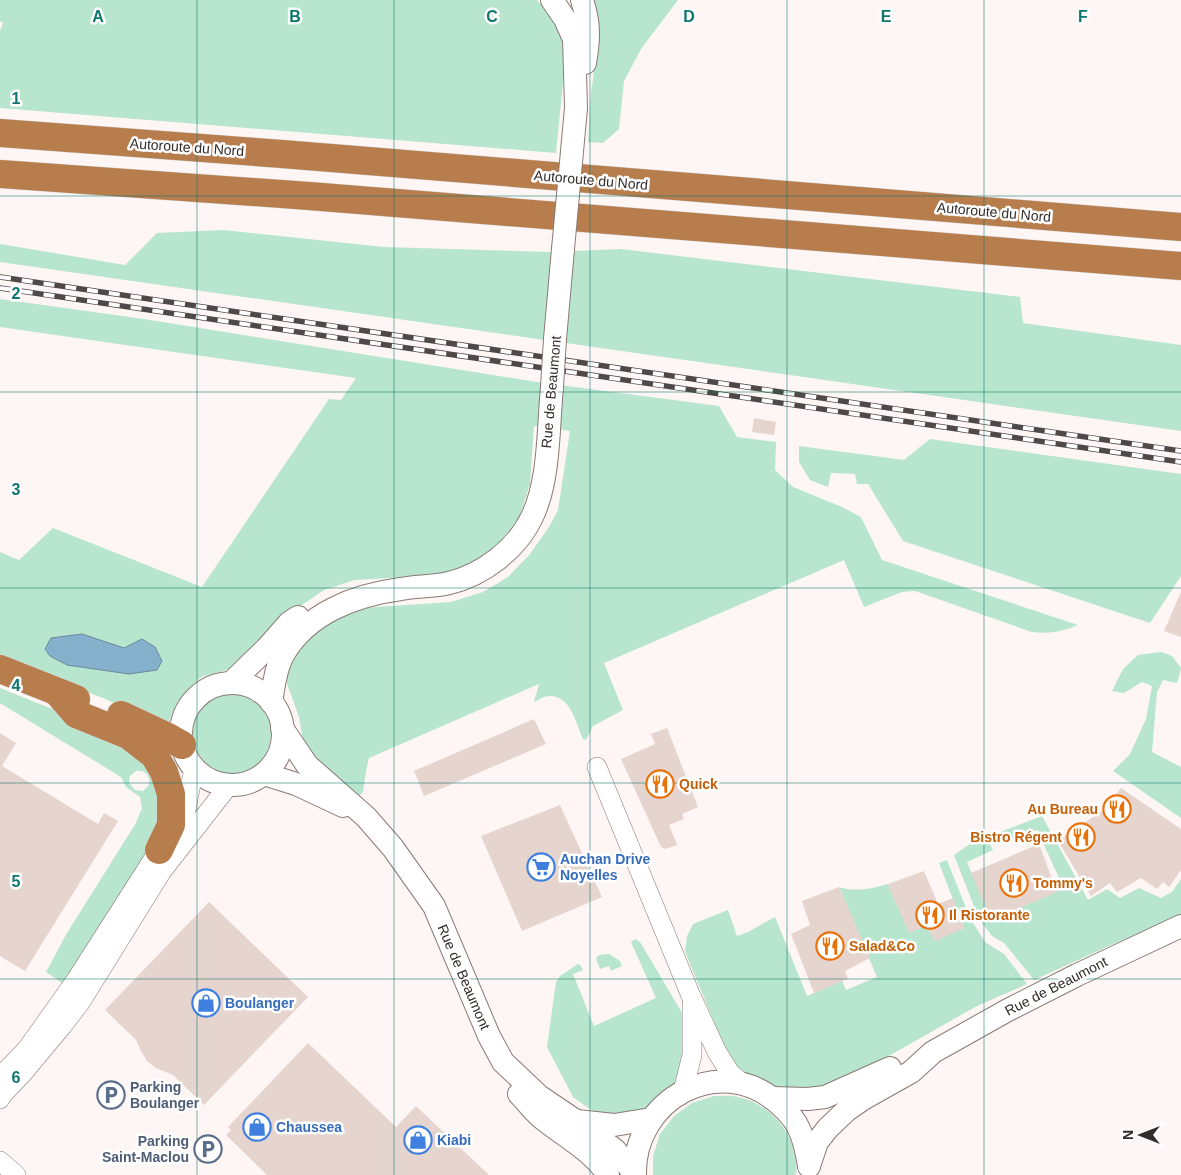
<svg xmlns="http://www.w3.org/2000/svg" width="1181" height="1175" font-family="Helvetica,sans-serif">
<style>
.green{fill:#b7e5ce;fill-rule:evenodd}
.water{fill:#86b1cc;stroke:#6d899c}
.building{fill:#e5d5ce}
.lines{fill:none;stroke-linecap:round;stroke-linejoin:round}
.minor-casing{stroke:#897a74;stroke-width:20}
.tertiary-casing{stroke:#897a74;stroke-width:24}
.motorway-casing{stroke:#d6d5d5;stroke-width:29}
.minor{stroke:#fff;stroke-width:19}
.tertiary{stroke:#fff;stroke-width:22}
.motorway{stroke:#b77d4c;stroke-width:28}
.rail-casing{stroke:#4e4846;stroke-width:5.5}
.rail{stroke:#fff;stroke-width:4;stroke-dasharray:11;stroke-linecap:butt}
.tertiary-bridge-casing{stroke:#897a74;stroke-width:24;stroke-linecap:butt}
.tertiary-bridge{stroke:#fff;stroke-width:22}
.grid{fill:none;stroke:#0f766e;stroke-width:1;stroke-opacity:0.55}
.labels{text-anchor:middle;dominant-baseline:central;stroke-width:5;stroke-linejoin:round;paint-order:stroke}
.street-label{font-size:14px;fill:#332d2b;stroke:#fff}
.food-label{font-size:14px;font-weight:bold;fill:#c56008;stroke:#fff;text-anchor:start}
.shop-label{font-size:14px;font-weight:bold;fill:#366cbe;stroke:#fff;text-anchor:start}
.service-label{font-size:14px;font-weight:bold;fill:#4e5e75;stroke:#fff;text-anchor:start}
.grid-label{font-size:16px;text-anchor:middle;font-weight:bold;fill:#0f766e;stroke:#fff;stroke-width:5;stroke-linejoin:round;paint-order:stroke}
</style>
<rect width="100%" height="100%" fill="#fdf6f4"/>
<g class="green">
<path d="M0,0H537L547,11L567,42L556,153L0,108V31L3,23L0,21Z"/>
<path d="M592,0H678L641,49L624,81L619,129L603,143L588,142L591,93L598,44Z"/>
<path d="M224,230L384,247L550,252L621,249L1020,297L1023,323L1181,345V431L0,262V244L125,265L157,233Z"/>
<path d="M0,299L144,319L537,382L719,406L737,437L776,442L775,470L793,487L842,507L861,517L882,560L1078,625C1061,632 1050,634 1032,632L915,591L902,592L864,607L844,560L604,663L623,710L593,726L586,740L583,739C576,724 571,695 549,696C544,696 539,700 534,702L539,684L369,758L366,771L363,792L358,797L314,764L310,753L303,741L299,717L286,681L292,663L304,644L330,621L361,608L451,602L483,592L508,577L530,554L549,527L558,510L570,431L534,426L530,484L519,518L497,546L471,564L441,575L355,580L324,590L296,609L230,669L201,677L187,690L178,701L171,715L168,727L103,698L0,659V552L19,560L53,528L202,587L329,399L341,400L356,378L0,327Z"/>
<path d="M930,439L1181,474V576L1150,623L903,541L868,484H857L855,474L831,473L828,487L810,480L799,462V446L904,460Z"/>
<path d="M1161,652L1172,656L1181,668L1177,683L1163,680L1157,692L1152,752L1181,767V818L1113,771L1130,754L1146,719L1152,686L1142,682L1124,693L1112,691L1123,669L1138,655Z"/>
<path d="M0,688L127,739L157,771L158,838L65,985L46,972L67,933L136,823L142,808L140,797L126,787L121,777L0,703ZM136,771C146,770 150,775 149,785L143,791L135,790L129,783L130,776Z"/>
<circle cx="231" cy="734" r="40"/>
<path d="M1042,816L1088,900L1107,889L1120,898L1139,888L1161,898L1172,892L1181,879V916L1111,945L1034,980L1004,943L992,936L979,919L954,855L977,839H987L993,850L967,862L991,920L1056,892L1061,882L1037,830L1004,842L1000,832Z"/>
<path d="M947,860L970,918L985,942L1004,954L1027,984L977,1006L887,1057L838,1081L808,1090H781L758,1080L738,1068L727,1053L685,952L687,936L693,924L728,910L737,936L748,932L775,917L807,996L842,981L846,990L877,977L839,887C855,892 871,889 888,884L909,932L926,926L935,940L964,928L939,863Z"/>
<path d="M635,939L640,942L684,1016L687,1027L682,1071L675,1083L649,1107L637,1114L606,1115L591,1110L573,1097L547,1047L556,982L560,976L578,964L580,965L583,970L573,974L594,1026L656,998L631,942Z"/>
<path d="M609,954L620,961L622,966L611,971L609,966L600,969L596,958L599,955Z"/>
<path d="M714,1096C722,1096 731,1095 738,1097C773,1104 800,1139 796,1175H653V1156L660,1134L674,1116L692,1103Z"/>
</g>
<path class="water" d="M82,634L124,648L142,639L155,647L162,661L157,670L129,674L67,665L50,656L45,649L51,638Z"/>
<g class="building">
<path d="M754,418L776,422L774,435L752,432Z"/>
<path d="M1181,592V637L1164,631Z"/>
<path d="M534,719L546,744L424,796L414,771Z"/>
<path d="M667,728L698,807L682,814L684,819L669,825L677,845L665,849L661,847L621,759L655,744L651,734Z"/>
<path d="M0,733L16,743L2,766L98,824L104,813L118,821L25,971L0,956Z"/>
<path d="M1121,788L1181,829V870L1169,887L1163,882L1157,889L1141,878L1117,892L1110,883L1091,896L1058,841L1106,808Z"/>
<path d="M560,805L602,897L522,931L481,836Z"/>
<path d="M1039,844L1057,892L991,920L971,873Z"/>
<path d="M924,871L938,904L953,898L964,928L935,941L926,926L909,933L888,884Z"/>
<path d="M839,887L870,958L845,971L848,979L814,993L791,934L810,925L802,901Z"/>
<path d="M209,902L308,997L204,1105L173,1075L156,1068L147,1061L141,1051L136,1040L105,1010Z"/>
<path d="M308,1043L396,1127L416,1106L489,1175H267L226,1135L231,1130L228,1127Z"/>
</g>
<g class="lines">
<g class="minor-casing">
<g id="minor">
<path d="M597,767L691,996L717,1052L730,1073L744,1085"/>
<path d="M0,1077L27,1049L76,980L159,850L175,833L186,810L194,768"/>
<path d="M683,1091L692,1055V1004"/>
<path d="M0,1099L2,1095L23,1073L63,1025L80,1003L162,871L229,785"/>
<path d="M0,1161L16,1175"/>
</g>
</g>
<g class="tertiary-casing">
<g id="tertiary">
<path d="M552,0L565,19L574,39L576,108"/>
<path d="M582,0C590,24 589,39 585,63"/>
<path d="M555,339L563,249"/>
<path d="M231,683L267,648L289,623L298,617"/>
<circle cx="232" cy="734" r="51"/>
<path d="M271,702C274,686 275,669 283,655C307,613 355,595 401,589C417,586 433,587 449,583C483,575 517,549 532,517C550,480 548,427 552,387"/>
<path d="M282,728L307,765L366,817L393,848L434,906L489,1036L503,1062L539,1096L576,1121L615,1150L635,1174"/>
<path d="M264,774L296,784L343,806"/>
<path d="M519,1094C527,1102 534,1112 543,1119C565,1137 593,1151 608,1175"/>
<path d="M772,1098L808,1099L825,1097L890,1068"/>
<path d="M577,1121L614,1125L651,1119"/>
<path d="M809,1166L817,1142L828,1128L847,1110L863,1099L911,1072L933,1052L1008,1010L1077,975L1181,926"/>
<path d="M635,1175C633,1100 719,1051 778,1103C786,1110 795,1119 799,1129C805,1141 807,1153 809,1166"/>
</g>
</g>
<g class="motorway-casing">
<g id="motorway">
<path d="M0,133L282,154L1181,227"/>
<path d="M0,174L309,196L1181,266"/>
<path d="M0,669L76,699"/>
<path d="M58,693L76,714L128,735L154,755L164,772L171,794V825L159,850"/>
<path d="M121,715L168,737L182,745"/>
</g>
</g>
<use href="#minor" class="minor"/>
<use href="#tertiary" class="tertiary"/>
<use href="#motorway" class="motorway"/>
<g class="rail-casing">
<g id="rail">
<path d="M0,277L1181,451"/>
<path d="M0,288L1181,462"/>
</g>
</g>
<use href="#rail" class="rail"/>
<g class="tertiary-bridge-casing">
<g id="tertiary-bridge">
<path d="M563,249L576,108"/>
<path d="M552,387L555,339"/>
</g>
</g>
<use href="#tertiary-bridge" class="tertiary-bridge"/>
</g>
<path class="grid" d="M197,0V1175M394,0V1175M590,0V1175M787,0V1175M984,0V1175M0,196H1181M0,392H1181M0,588H1181M0,783H1181M0,979H1181"/>
<defs>
<g id="restaurant-ring" transform="scale(1.4375)"><circle r="9.5" fill="#fff" stroke="#e8710a" stroke-width="1.5"/><path d="M-5-6h1v4h1v-4h1v4h1v-4h1v5L-1.5 .5V6h-2V.5L-5-1ZM5-6V6H3V1.5H1.5Q1.5-4 5-6Z" fill="#e8710a"/></g>
<g id="supermarket-ring" transform="scale(1.4375)"><circle r="9.5" fill="#fff" stroke="#3f7fe0" stroke-width="1.5"/><path d="M-6-5.5h2.5l.6 2H6L4.5 2H-2.5L-4.4-4H-6ZM-1.5 3.2a1.3 1.3 0 1 0 .1 0ZM3 3.2a1.3 1.3 0 1 0 .1 0Z" fill="#3f7fe0"/></g>
<g id="shop-ring" transform="scale(1.4375)"><circle r="9.5" fill="#fff" stroke="#3f7fe0" stroke-width="1.5"/><path d="M-5-2.5h2.3a2.7 3.5 0 0 1 5.4 0H5L5.5 6h-11ZM-1.5-2.5h3a1.5 2.3 0 0 0-3 0Z" fill="#3f7fe0"/></g>
<g id="parking-ring" transform="scale(1.4375)"><circle r="9.5" fill="#fff" stroke="#5c6f8a" stroke-width="1.5"/><path d="M-3.5-5.5H1a3.5 3.5 0 0 1 0 7H-1V5.5H-3.5ZM-1-3.4V-.6H.8a1.4 1.4 0 0 0 0-2.8Z" fill="#5c6f8a"/></g>
</defs>
<g fill-rule="evenodd">
<use href="#restaurant-ring" x="660" y="784"/>
<use href="#restaurant-ring" x="1117" y="809"/>
<use href="#restaurant-ring" x="1081" y="837"/>
<use href="#supermarket-ring" x="541" y="867"/>
<use href="#restaurant-ring" x="1014" y="883"/>
<use href="#restaurant-ring" x="930" y="915"/>
<use href="#restaurant-ring" x="830" y="946"/>
<use href="#shop-ring" x="206" y="1003"/>
<use href="#parking-ring" x="111" y="1095"/>
<use href="#shop-ring" x="257" y="1127"/>
<use href="#shop-ring" x="418" y="1140"/>
<use href="#parking-ring" x="208" y="1149"/>
</g>
<g class="labels">
<g class="street-label">
<text transform="translate(187 147) rotate(4)">Autoroute du Nord</text>
<text transform="translate(591 180) rotate(5)">Autoroute du Nord</text>
<text transform="translate(994 212) rotate(5)">Autoroute du Nord</text>
<text transform="translate(551 392) rotate(-85)">Rue de Beaumont</text>
<text transform="translate(464 977) rotate(67)">Rue de Beaumont</text>
<text transform="translate(1056 986) rotate(-27)">Rue de Beaumont</text>
</g>
<g class="food-label">
<text x="679" y="784">Quick</text>
<text x="1098" y="809" text-anchor="end">Au Bureau</text>
<text x="1062" y="837" text-anchor="end">Bistro Régent</text>
<text x="1033" y="883">Tommy's</text>
<text x="949" y="915">Il Ristorante</text>
<text x="849" y="946">Salad&amp;Co</text>
</g>
<g class="shop-label">
<text x="560" y="859">Auchan Drive<tspan x="560" dy="16">Noyelles</tspan></text>
<text x="225" y="1003">Boulanger</text>
<text x="276" y="1127">Chaussea</text>
<text x="437" y="1140">Kiabi</text>
</g>
<g class="service-label">
<text x="130" y="1087">Parking<tspan x="130" dy="16">Boulanger</tspan></text>
<text x="189" y="1141" text-anchor="end">Parking<tspan x="189" dy="16">Saint-Maclou</tspan></text>
</g>
</g>
<g class="grid-label">
<text x="98" y="22">A</text>
<text x="295" y="22">B</text>
<text x="492" y="22">C</text>
<text x="689" y="22">D</text>
<text x="886" y="22">E</text>
<text x="1083" y="22">F</text>
<text x="16" y="104">1</text>
<text x="16" y="299">2</text>
<text x="16" y="495">3</text>
<text x="16" y="691">4</text>
<text x="16" y="887">5</text>
<text x="16" y="1083">6</text>
</g>
<g transform="translate(1141 1135) rotate(270)" stroke="#ffffff" stroke-width="4" paint-order="stroke">
<path d="M0-4L9 19L0 12L-9 19Z" fill="#332d2b"/>
<text y="-8" font-size="14" font-weight="bold" text-anchor="middle" fill="#332d2b">N</text>
</g>
</svg>
